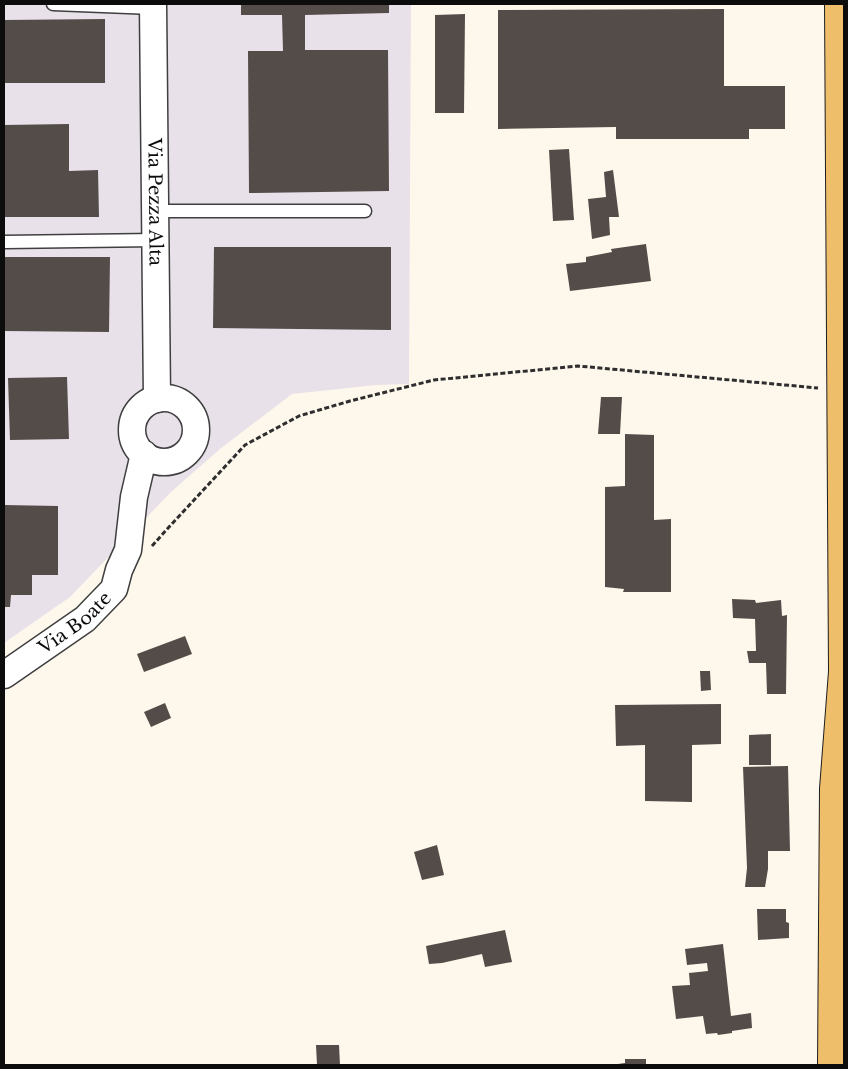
<svg xmlns="http://www.w3.org/2000/svg" width="848" height="1069" font-family="'Libre Baskerville',serif">
<style>
.industrial{fill:#e8e1ea}
.building{fill:#544c49}
.lines{fill:none;stroke-linecap:round;stroke-linejoin:round}
.service-casing{stroke:#3f3f3f;stroke-width:15}
.minor-casing{stroke:#3f3f3f;stroke-width:29}
.primary-casing{stroke:#1d1d1d;stroke-width:30}
.path{stroke:#2e2e2e;stroke-width:3;stroke-dasharray:5 2.5;stroke-linecap:butt}
.service{stroke:#fff;stroke-width:12}
.minor{stroke:#fff;stroke-width:26}
.primary{stroke:#efbe6b;stroke-width:28}
.labels{text-anchor:middle;dominant-baseline:central;stroke-width:5;stroke-linejoin:round;paint-order:stroke}
.street-label{font-size:18px;fill:#0c0c0c;stroke:#fff}
</style>
<rect width="100%" height="100%" fill="#fef8ec"/>
<path class="industrial" d="M4,4H411L409,384L376,385L292,394L220,449L171,492L70,597L4,643Z"/>
<g class="building">
<path d="M241,4H389V13L305,15V50H388L389,191L249,193L248,51H283L282,15H241Z"/>
<path d="M724,9V86H785V129H749V139H616V127L498,129V10Z"/>
<path d="M465,14L464,113H435V15Z"/>
<path d="M105,19V83H4V20Z"/>
<path d="M69,124V171L98,170L99,217H4V125Z"/>
<path d="M569,149L574,220L553,221L549,150Z"/>
<path d="M613,170L619,217H609L610,235L592,239L588,199L606,197L604,172Z"/>
<path d="M646,244L651,281L570,291L566,264L586,262V257L612,252L611,249Z"/>
<path d="M214,247H391V330L213,328Z"/>
<path d="M4,257H110L109,332L4,331Z"/>
<path d="M67,377L69,439L10,440L8,378Z"/>
<path d="M601,397H622L620,434H598Z"/>
<path d="M625,434L654,435V520L671,519V592H623L624,589L605,587V487L625,486Z"/>
<path d="M4,505L58,506V575H32V595H11L10,607H4Z"/>
<path d="M732,599L755,600L756,603L781,600L782,616L787,615L786,694H767L766,663H749L747,651H756L755,619L733,618Z"/>
<path d="M185,636L192,654L144,672L137,654Z"/>
<path d="M700,671H710L711,690L701,691Z"/>
<path d="M165,703L171,718L151,727L144,712Z"/>
<path d="M721,704V744L692,745V802L645,801V745L616,746L615,705Z"/>
<path d="M771,734V765H749V735Z"/>
<path d="M788,766L790,851H768V869L765,887H745L747,868L743,767Z"/>
<path d="M437,845L444,875L422,880L414,852Z"/>
<path d="M757,909H786V922L789,923V938L758,940Z"/>
<path d="M505,930L512,962L485,967L482,954L442,963L429,964L426,946Z"/>
<path d="M723,944L731,1016L751,1013L752,1028L732,1031V1033L718,1035L717,1033L706,1034L703,1016L676,1019L672,986L690,985L689,973L708,971L707,963L687,965L685,949Z"/>
<path d="M316,1045H339L340,1065H317Z"/>
<path d="M625,1059H646V1065H618V1064L625,1063Z"/>
</g>
<g class="lines">
<g class="service-casing">
<g id="service">
<path d="M53,4L153,8"/>
<path d="M155,211H365"/>
<path d="M4,242L156,240"/>
</g>
</g>
<g class="minor-casing">
<g id="minor">
<path id="s1" d="M153,4L157,399"/>
<circle cx="164" cy="430" r="32"/>
<path id="s2" d="M4,675L85,619L114,589L119,570L128,550L134,497L144,454"/>
</g>
</g>
<g class="primary-casing">
<g id="primary">
<path d="M839,4L843,672L844,689"/>
<path d="M832,1065L834,789L843,672"/>
</g>
</g>
<path class="path" d="M152,546L169,527L245,445L299,416L350,401L434,380L578,366L818,388"/>
<use href="#service" class="service"/>
<use href="#minor" class="minor"/>
<use href="#primary" class="primary"/>
</g>
<g class="labels">
<g class="street-label">
<text stroke="none"><textPath href="#s1" startOffset="198">Via Pezza Alta</textPath></text>
<text stroke="none"><textPath href="#s2" startOffset="88">Via Boate</textPath></text>
</g>
</g>
<rect width="848" height="1069" fill="none" stroke="#0c0c0c" stroke-width="10"/>
</svg>
